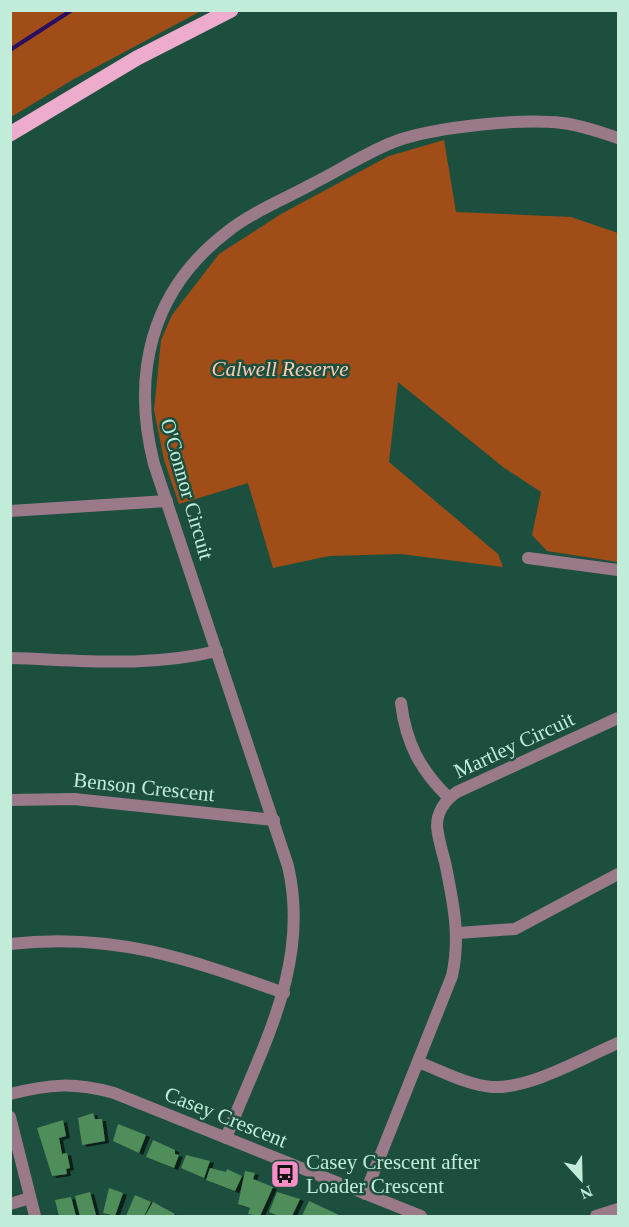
<svg xmlns="http://www.w3.org/2000/svg" width="629" height="1227" font-family="'Times New Roman',serif">
<style>
.green{fill:#a14d17}
.lines{fill:none;stroke-linecap:round;stroke-linejoin:round}
.stream{stroke:#290f62;stroke-width:4}
.building{fill:#4f8e5a;filter:url(#shadow)}
.minor{stroke:#9a7a89;stroke-width:12}
.tertiary{stroke:#9a7a89;stroke-width:12}
.primary{stroke:#eeaccc;stroke-width:15}
.labels{text-anchor:middle;dominant-baseline:central;stroke-width:5;stroke-linejoin:round;paint-order:stroke}
.park-label{font-size:21px;font-style:italic;fill:#ffcdb5;stroke:#1d4f3f}
.street-label{font-size:21px;fill:#c1ecda;stroke:#1d4f3f}
.poi-label{font-size:21px;fill:#c1ecda;stroke:#1d4f3f;text-anchor:start}
</style>
<defs>
<filter id="shadow"><feDropShadow dx="4" dy="2" stdDeviation="0" flood-color="#0009"/></filter>
</defs>
<rect width="100%" height="100%" fill="#1d4f3f"/>
<g class="green">
<path d="M11,10H201V11L74,79L11,117Z"/>
<path d="M444,140L456,212L571,217L618,233V562L547,551L532,535L541,492L503,467L398,382L389,462L498,554L503,567L401,554L329,556L273,568L248,483L179,504L164,460L154,410L161,340L172,315L219,254L281,214L389,156Z"/>
</g>
<g class="lines">
<path class="stream" d="M10,50L72,10"/>
</g>
<g class="building">
<path d="M93,1113L95,1119H102L105,1141L82,1145L78,1118Z"/>
<path d="M63,1120L66,1136L59,1138L62,1154L67,1153L70,1168L66,1169L67,1174L52,1176L37,1128Z"/>
<path d="M118,1124L146,1135L139,1153L113,1141Z"/>
<path d="M153,1140L175,1150V1154L179,1155L174,1168L146,1157Z"/>
<path d="M186,1155L210,1161L204,1178L181,1168Z"/>
<path d="M210,1168L226,1172L227,1169L242,1176L235,1191L206,1180Z"/>
<path d="M245,1171L255,1173L253,1179L273,1187L260,1216L248,1214L250,1208L238,1204Z"/>
<path d="M109,1188L123,1193L115,1216L103,1213Z"/>
<path d="M90,1192L96,1215L80,1216L75,1196Z"/>
<path d="M277,1192L300,1199L292,1216H279L269,1212Z"/>
<path d="M135,1195L151,1202L144,1216H126Z"/>
<path d="M71,1197L76,1216H59L55,1200Z"/>
<path d="M309,1201L339,1215L338,1216H302Z"/>
<path d="M153,1202L175,1214L173,1216H145Z"/>
</g>
<g class="lines">
<g class="minor">
<path d="M10,511L167,501"/>
<path d="M528,558L618,570"/>
<path d="M10,658C81,660 147,668 217,651"/>
<path d="M401,703C406,743 420,770 449,798"/>
<path d="M10,800L74,799L274,820"/>
<path d="M458,933L515,929L618,874"/>
<path d="M10,944C114,932 189,959 284,993"/>
<path d="M418,1062C442,1071 467,1085 492,1087C530,1089 583,1058 618,1043"/>
<path d="M10,1117L35,1216"/>
<path d="M226,1138C261,1048 311,965 288,866L154,464C131,374 151,290 227,232C252,212 285,199 314,183C342,169 370,150 399,140C438,127 521,118 562,123C581,125 600,132 618,138"/>
<path d="M365,1194L452,976C461,936 453,902 445,862C442,851 438,838 437,826C437,812 445,800 457,792L618,718"/>
<path d="M10,1204L30,1198"/>
</g>
<g class="tertiary">
<path d="M10,1094C50,1084 74,1082 114,1093L421,1216"/>
<path d="M596,1216L618,1209"/>
</g>
<path class="primary" d="M10,134L137,58L231,10"/>
</g>
<defs>
<g id="bus-square" transform="scale(1.5)"><rect x="-9" y="-9" width="18" height="18" rx="4" fill="#fa8fc7" stroke="#1d4f3f"/><path d="M-5-6H5V4H4V6H2V4H-2V6H-4V4H-5ZM-3.5-4V0h7V-4ZM-3.5 1.2v1.5H-2V1.2ZM2 1.2v1.5H3.5V1.2Z" fill="#111"/></g>
</defs>
<g fill-rule="evenodd">
<use href="#bus-square" x="285" y="1174"/>
</g>
<g class="labels">
<g class="park-label">
<text x="280" y="369">Calwell Reserve</text>
</g>
<g class="street-label">
<text transform="translate(187 489) rotate(74)">O'Connor Circuit</text>
<text transform="translate(514 745) rotate(-25)">Martley Circuit</text>
<text transform="translate(144 787) rotate(6)">Benson Crescent</text>
<text transform="translate(226 1117) rotate(22)">Casey Crescent</text>
</g>
<g class="poi-label">
<text x="306" y="1162">Casey Crescent after<tspan x="306" dy="24">Loader Crescent</tspan></text>
</g>
</g>
<rect width="629" height="1227" fill="none" stroke="#c1ecda" stroke-width="24"/>
<g transform="translate(581 1179) rotate(158)" stroke="#1d4f3f" stroke-width="4.5" paint-order="stroke">
<path d="M0-4.5L10 22L0 15L-10 22Z" fill="#c1ecda"/>
<text y="-9" font-size="16" font-weight="bold" text-anchor="middle" fill="#c1ecda">N</text>
</g>
</svg>
